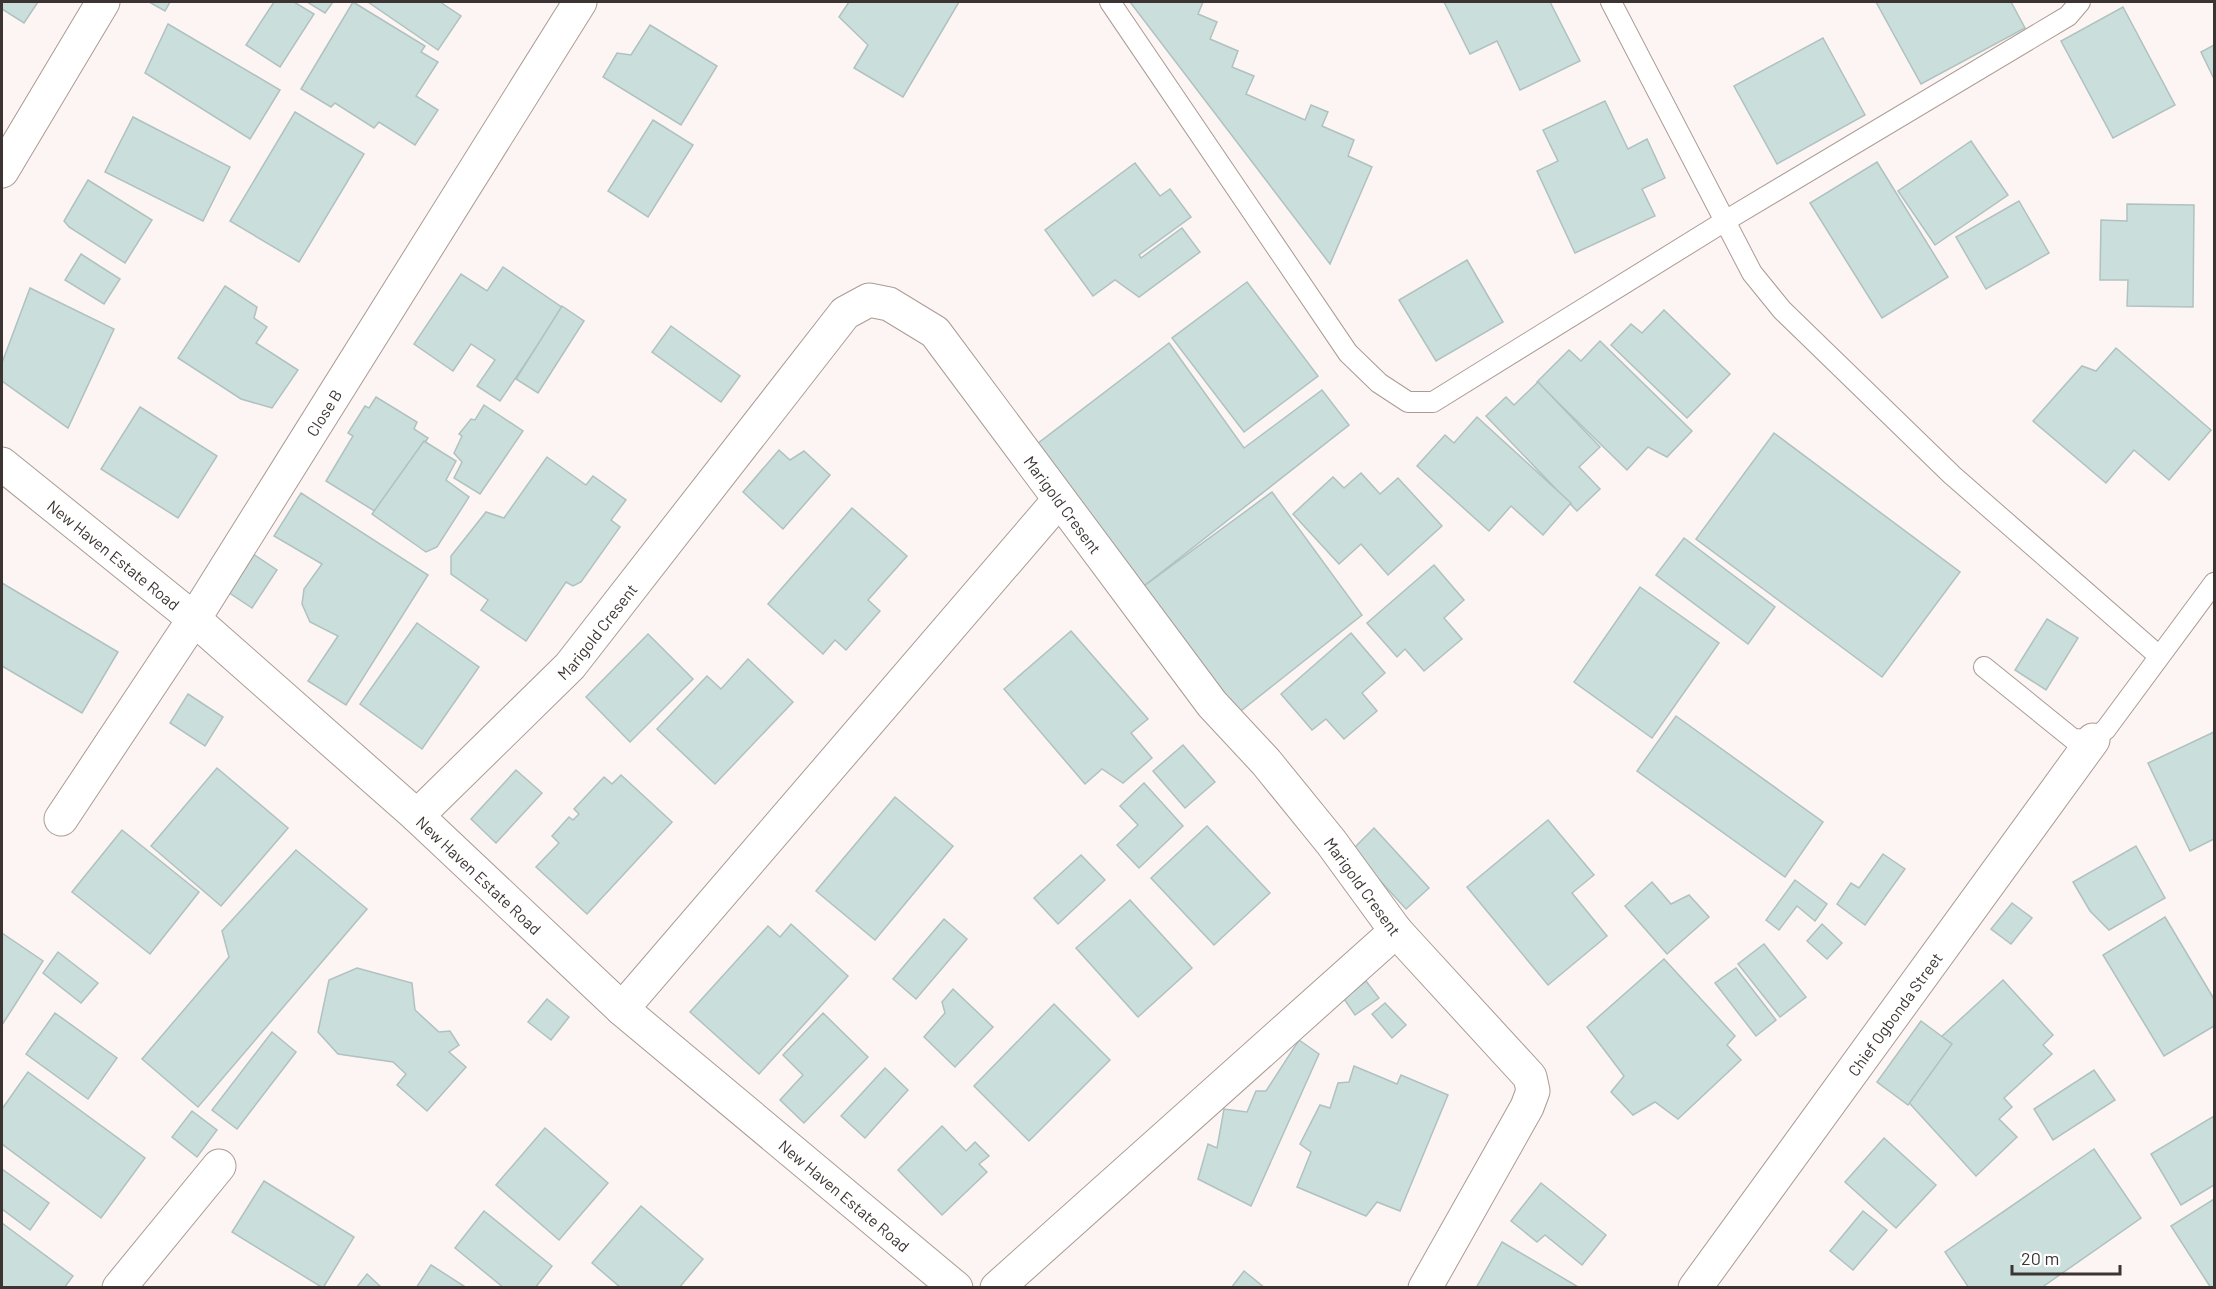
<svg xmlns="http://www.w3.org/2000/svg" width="2216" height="1289" font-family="Barlow,sans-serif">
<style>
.building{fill:#cadedc;stroke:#afc2c0;stroke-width:1.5}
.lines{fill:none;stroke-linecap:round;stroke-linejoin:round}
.service-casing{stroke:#ab9b95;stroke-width:22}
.minor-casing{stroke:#ab9b95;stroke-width:35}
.service{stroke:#fff;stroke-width:20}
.minor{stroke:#fff;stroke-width:33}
.labels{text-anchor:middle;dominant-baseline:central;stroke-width:4.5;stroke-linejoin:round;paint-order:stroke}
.street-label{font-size:16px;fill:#3b3432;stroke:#fff}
</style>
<rect width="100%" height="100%" fill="#fdf5f3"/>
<g class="building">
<path d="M2,2H38L24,23L2,9Z"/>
<path d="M149,2H170L165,11Z"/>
<path d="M274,2H294L314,14L280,67L246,45Z"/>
<path d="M307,2H333L325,13Z"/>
<path d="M353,2L425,46L421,52L438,62L416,96L438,110L415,145L379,122L374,128L335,103L331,107L301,89Z"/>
<path d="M368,2H440L461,16L438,50Z"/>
<path d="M849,2H959L903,97L854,68L868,45L839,17Z"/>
<path d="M1130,2H1203L1198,14L1217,22L1210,39L1238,51L1232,67L1254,76L1246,94L1305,120L1311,105L1328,112L1322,126L1354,140L1348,156L1372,167L1330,264Z"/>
<path d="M1444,2H1550L1580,61L1520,90L1497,41L1470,54Z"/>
<path d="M1876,2H2011L2025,28L1921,84Z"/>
<path d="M2123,7L2175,105L2113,138L2061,41Z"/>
<path d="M168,24L280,90L250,139L145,73Z"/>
<path d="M650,25L717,66L681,125L603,77L617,53L631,55Z"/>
<path d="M1823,38L1865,115L1777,164L1734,86Z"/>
<path d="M2214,45V79L2201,52Z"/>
<path d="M1605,101L1628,149L1647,139L1665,178L1642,189L1655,216L1575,253L1537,171L1558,161L1543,130Z"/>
<path d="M295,112L364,154L299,262L230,221Z"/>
<path d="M133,117L230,167L203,221L105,172Z"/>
<path d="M653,120L693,145L648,217L608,191Z"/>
<path d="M1971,141L2008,195L1935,245L1898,191Z"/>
<path d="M1877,162L1948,277L1882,318L1810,203Z"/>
<path d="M1135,163L1160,196L1170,189L1191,217L1139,255L1141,258L1182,228L1200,252L1139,297L1115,280L1093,296L1045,230Z"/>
<path d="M88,180L152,220L125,263L69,227L64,221Z"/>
<path d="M2019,201L2049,253L1986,289L1956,237Z"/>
<path d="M2127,204L2194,205L2193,307L2127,306L2128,280H2100L2101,220L2127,221Z"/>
<path d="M81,254L120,279L104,304L65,280Z"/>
<path d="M1467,260L1503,322L1436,361L1399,300Z"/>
<path d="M503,267L563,308L500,401L477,386L495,360L471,344L453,371L414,344L461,274L487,291Z"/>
<path d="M1247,282L1318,376L1244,432L1172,338Z"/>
<path d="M225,286L257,307L254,318L267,327L256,343L298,370L272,408L241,399L178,358Z"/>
<path d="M30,288L114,329L68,428L2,381V363Z"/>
<path d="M562,306L584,321L538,393L516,379Z"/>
<path d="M1664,310L1730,374L1687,418L1611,345L1631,324L1642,333Z"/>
<path d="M671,326L740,376L721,402L652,352Z"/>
<path d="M1600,341L1692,431L1667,457L1648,447L1627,470L1537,382L1569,350L1581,361Z"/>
<path d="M1169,343L1244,448L1322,390L1349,425L1144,586L1037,444Z"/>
<path d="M2116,348L2211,430L2169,480L2134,450L2106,483L2033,421L2082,366L2096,371Z"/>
<path d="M1538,382L1600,447L1579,467L1600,489L1577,511L1486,416L1506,397L1514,405Z"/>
<path d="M376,397L417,422L414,429L428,438L381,515L326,481L353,436L348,433L365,406L369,408Z"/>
<path d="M484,405L523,431L480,494L454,478L462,462L454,453L462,436L459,434L471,419L475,420Z"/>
<path d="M140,407L217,456L178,518L101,469Z"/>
<path d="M1477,417L1571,503L1543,535L1511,506L1489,531L1417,466L1445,435L1454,443Z"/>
<path d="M1774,433L1960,572L1882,677L1696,539Z"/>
<path d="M424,441L456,461L446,480L469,497L437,547L426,552L372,514Z"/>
<path d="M779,450L790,460L804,451L830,475L783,529L743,492Z"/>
<path d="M547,457L586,485L593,476L626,500L611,520L620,527L581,582L573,586L566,582L526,641L481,610L488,600L451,574V556L486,512L504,518Z"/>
<path d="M1361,473L1380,494L1398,478L1442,526L1388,575L1361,544L1339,564L1293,514L1333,477L1344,488Z"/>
<path d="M1272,492L1362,615L1237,714L1144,586Z"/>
<path d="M301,493L428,575L346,705L308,681L338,636L310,622L302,604L304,589L322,564L274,536Z"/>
<path d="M852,508L907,556L868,600L880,611L846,650L835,640L823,654L768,604Z"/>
<path d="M1684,538L1775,607L1748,644L1656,575Z"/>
<path d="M250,552L277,570L252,608L225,590Z"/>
<path d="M1434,565L1464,600L1444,618L1462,639L1424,671L1405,649L1397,657L1367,623Z"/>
<path d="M2,583L118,652L82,713L2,666Z"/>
<path d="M1640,587L1719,643L1652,738L1574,682Z"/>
<path d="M2047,619L2078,638L2046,690L2015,670Z"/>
<path d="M417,623L479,667L422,749L360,704Z"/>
<path d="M1071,631L1148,719L1131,733L1152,758L1123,783L1102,769L1085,784L1004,689Z"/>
<path d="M1351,633L1385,673L1362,693L1377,711L1344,739L1326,719L1312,730L1281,694Z"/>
<path d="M648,634L693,679L630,742L586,697Z"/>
<path d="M748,659L793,702L715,784L657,729L707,676L721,689Z"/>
<path d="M188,694L223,717L205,746L170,723Z"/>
<path d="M1676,716L1823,822L1785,877L1637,771Z"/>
<path d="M2214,732V839L2190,851L2148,763Z"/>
<path d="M1183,745L1215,782L1185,808L1153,771Z"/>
<path d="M217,768L288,828L221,906L151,846Z"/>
<path d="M516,770L542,793L496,843L471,819Z"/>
<path d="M621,775L672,822L587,914L536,867L559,843L552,836L569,817L573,820L579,814L574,809L604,777L612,784Z"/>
<path d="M1144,783L1183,826L1139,868L1117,845L1138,825L1120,806Z"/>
<path d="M895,797L953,846L875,940L816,891Z"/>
<path d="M1548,820L1594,875L1572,893L1607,936L1548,985L1467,887Z"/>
<path d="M1207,826L1270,893L1214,945L1151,878Z"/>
<path d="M1374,828L1429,888L1406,909L1352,850Z"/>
<path d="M122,830L199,892L150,954L72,892Z"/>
<path d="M2136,846L2165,898L2109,930L2090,911L2073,882Z"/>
<path d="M296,850L367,909L198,1107L142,1059L229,957L222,931Z"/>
<path d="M1883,854L1905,869L1865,925L1837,904L1851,883L1859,888Z"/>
<path d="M1081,855L1105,880L1058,924L1034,898Z"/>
<path d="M1795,880L1827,904L1815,921L1797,906L1779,930L1766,920Z"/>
<path d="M1652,882L1671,904L1689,895L1709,917L1667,954L1625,906Z"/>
<path d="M1130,900L1192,968L1138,1017L1076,948Z"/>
<path d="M2012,903L2032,918L2011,944L1991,929Z"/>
<path d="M2165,917L2214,999V1026L2164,1056L2103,955Z"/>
<path d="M944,919L967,939L916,999L893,979Z"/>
<path d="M791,924L848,976L759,1074L690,1012L768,926L780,937Z"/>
<path d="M1822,924L1842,943L1827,959L1807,941Z"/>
<path d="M2,933L43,961L2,1025Z"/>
<path d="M1764,944L1806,997L1780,1017L1738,964Z"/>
<path d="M58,952L98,983L81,1003L43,973Z"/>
<path d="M1664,959L1735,1036L1727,1045L1741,1060L1678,1119L1655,1102L1633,1115L1611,1092L1624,1076L1587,1027Z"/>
<path d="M357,968L412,983L415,1010L439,1032L450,1031L459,1045L449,1052L466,1067L427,1111L397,1085L406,1074L393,1062L338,1054L318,1032L329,980Z"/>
<path d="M1736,968L1776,1020L1756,1036L1715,983Z"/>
<path d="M2003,980L2053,1035L2043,1045L2052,1054L2004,1098L2012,1107L1999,1119L2017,1137L1976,1176L1891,1083Z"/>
<path d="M1366,981L1379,998L1355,1015L1344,999Z"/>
<path d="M953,989L993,1027L955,1067L924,1037L945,1013L942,1002Z"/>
<path d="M547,999L569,1017L551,1040L528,1022Z"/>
<path d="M1385,1003L1406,1025L1392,1038L1372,1014Z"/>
<path d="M1054,1004L1110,1060L1029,1141L974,1086Z"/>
<path d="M55,1013L117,1058L88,1099L26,1054Z"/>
<path d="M823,1013L868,1057L804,1123L780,1100L803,1075L783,1055Z"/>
<path d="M1921,1021L1952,1044L1908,1105L1877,1082Z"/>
<path d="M272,1032L296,1052L237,1129L212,1110Z"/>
<path d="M1299,1040L1319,1054L1251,1206L1198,1179L1208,1144L1217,1148L1224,1109L1247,1112L1256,1091H1266Z"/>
<path d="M1354,1066L1397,1084L1401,1075L1448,1095L1400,1211L1377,1202L1366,1216L1297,1187L1311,1152L1300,1144L1320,1105L1330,1108L1338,1083L1349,1082Z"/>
<path d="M885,1068L908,1090L865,1138L841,1116Z"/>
<path d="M2094,1070L2115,1100L2053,1140L2034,1109Z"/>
<path d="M28,1072L145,1158L101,1218L2,1144V1109Z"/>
<path d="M192,1111L217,1130L197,1157L172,1137Z"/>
<path d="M2214,1116V1185L2181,1205L2151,1154Z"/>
<path d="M942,1126L966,1151L975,1142L989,1156L979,1164L987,1172L942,1215L898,1170Z"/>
<path d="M545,1128L608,1183L559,1240L496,1185Z"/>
<path d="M1884,1138L1936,1185L1896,1228L1845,1182Z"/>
<path d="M2094,1149L2141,1218L2041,1288H1969L1945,1252Z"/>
<path d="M2,1169L49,1203L30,1230L2,1209Z"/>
<path d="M264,1181L354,1237L323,1288L232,1232Z"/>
<path d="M1541,1183L1606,1235L1582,1265L1545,1235L1537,1242L1511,1221Z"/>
<path d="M2214,1199V1288H2211L2171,1226Z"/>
<path d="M641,1206L703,1259L679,1288H621L592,1263Z"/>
<path d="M484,1211L552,1266L535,1288H504L455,1248Z"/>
<path d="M1863,1211L1887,1230L1853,1270L1830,1251Z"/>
<path d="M2,1223L73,1276L64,1288H2Z"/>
<path d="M1502,1242L1580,1288H1476Z"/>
<path d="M431,1265L467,1288H416Z"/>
<path d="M1244,1271L1265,1288H1231Z"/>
<path d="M367,1274L382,1288H356Z"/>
</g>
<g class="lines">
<g class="service-casing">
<g id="service">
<path d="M1110,2L1348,353L1379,383L1408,402H1433L1725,221L2068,16L2080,2"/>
<path d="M1611,2L1752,273L1782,310L1952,475L2159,656"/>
<path d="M1984,667L2073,739L2093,740L2106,729L2214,583"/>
</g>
</g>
<g class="minor-casing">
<g id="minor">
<path d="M2,171L103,2"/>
<path id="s1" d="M2,464L194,619L417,816L622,1009L956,1288"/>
<path id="s2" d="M417,816L570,666L845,313L869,300L889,304L935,332L1212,704L1266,762L1331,842L1396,931L1530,1077L1533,1091L1527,1107L1425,1288"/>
<path id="s3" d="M61,819L194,619L580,2"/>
<path d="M622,1009L1059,500"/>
<path d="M119,1288L219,1166"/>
<path d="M997,1288L1396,931"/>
<path id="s4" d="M1695,1288L2093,740"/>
</g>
</g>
<use href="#service" class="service"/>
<use href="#minor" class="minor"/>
</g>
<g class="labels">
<g class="street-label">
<text stroke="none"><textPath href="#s3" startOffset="484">Close B</textPath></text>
<text stroke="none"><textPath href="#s2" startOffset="978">Marigold Cresent</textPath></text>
<text stroke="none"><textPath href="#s1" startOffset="144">New Haven Estate Road</textPath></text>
<text stroke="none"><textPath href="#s2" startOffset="258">Marigold Cresent</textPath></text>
<text stroke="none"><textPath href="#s1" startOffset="630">New Haven Estate Road</textPath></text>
<text stroke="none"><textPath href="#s2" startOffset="1464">Marigold Cresent</textPath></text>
<text stroke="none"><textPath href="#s4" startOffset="339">Chief Ogbonda Street</textPath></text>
<text stroke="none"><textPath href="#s1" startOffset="1116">New Haven Estate Road</textPath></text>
</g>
</g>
<rect width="2216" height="1289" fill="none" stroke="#3b3432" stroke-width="6"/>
<path d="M2012 1265v9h108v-9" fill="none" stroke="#3b3432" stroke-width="3"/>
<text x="2021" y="1265" font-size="18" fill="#3b3432" stroke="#ffffff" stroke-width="4.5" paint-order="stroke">20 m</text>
</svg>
